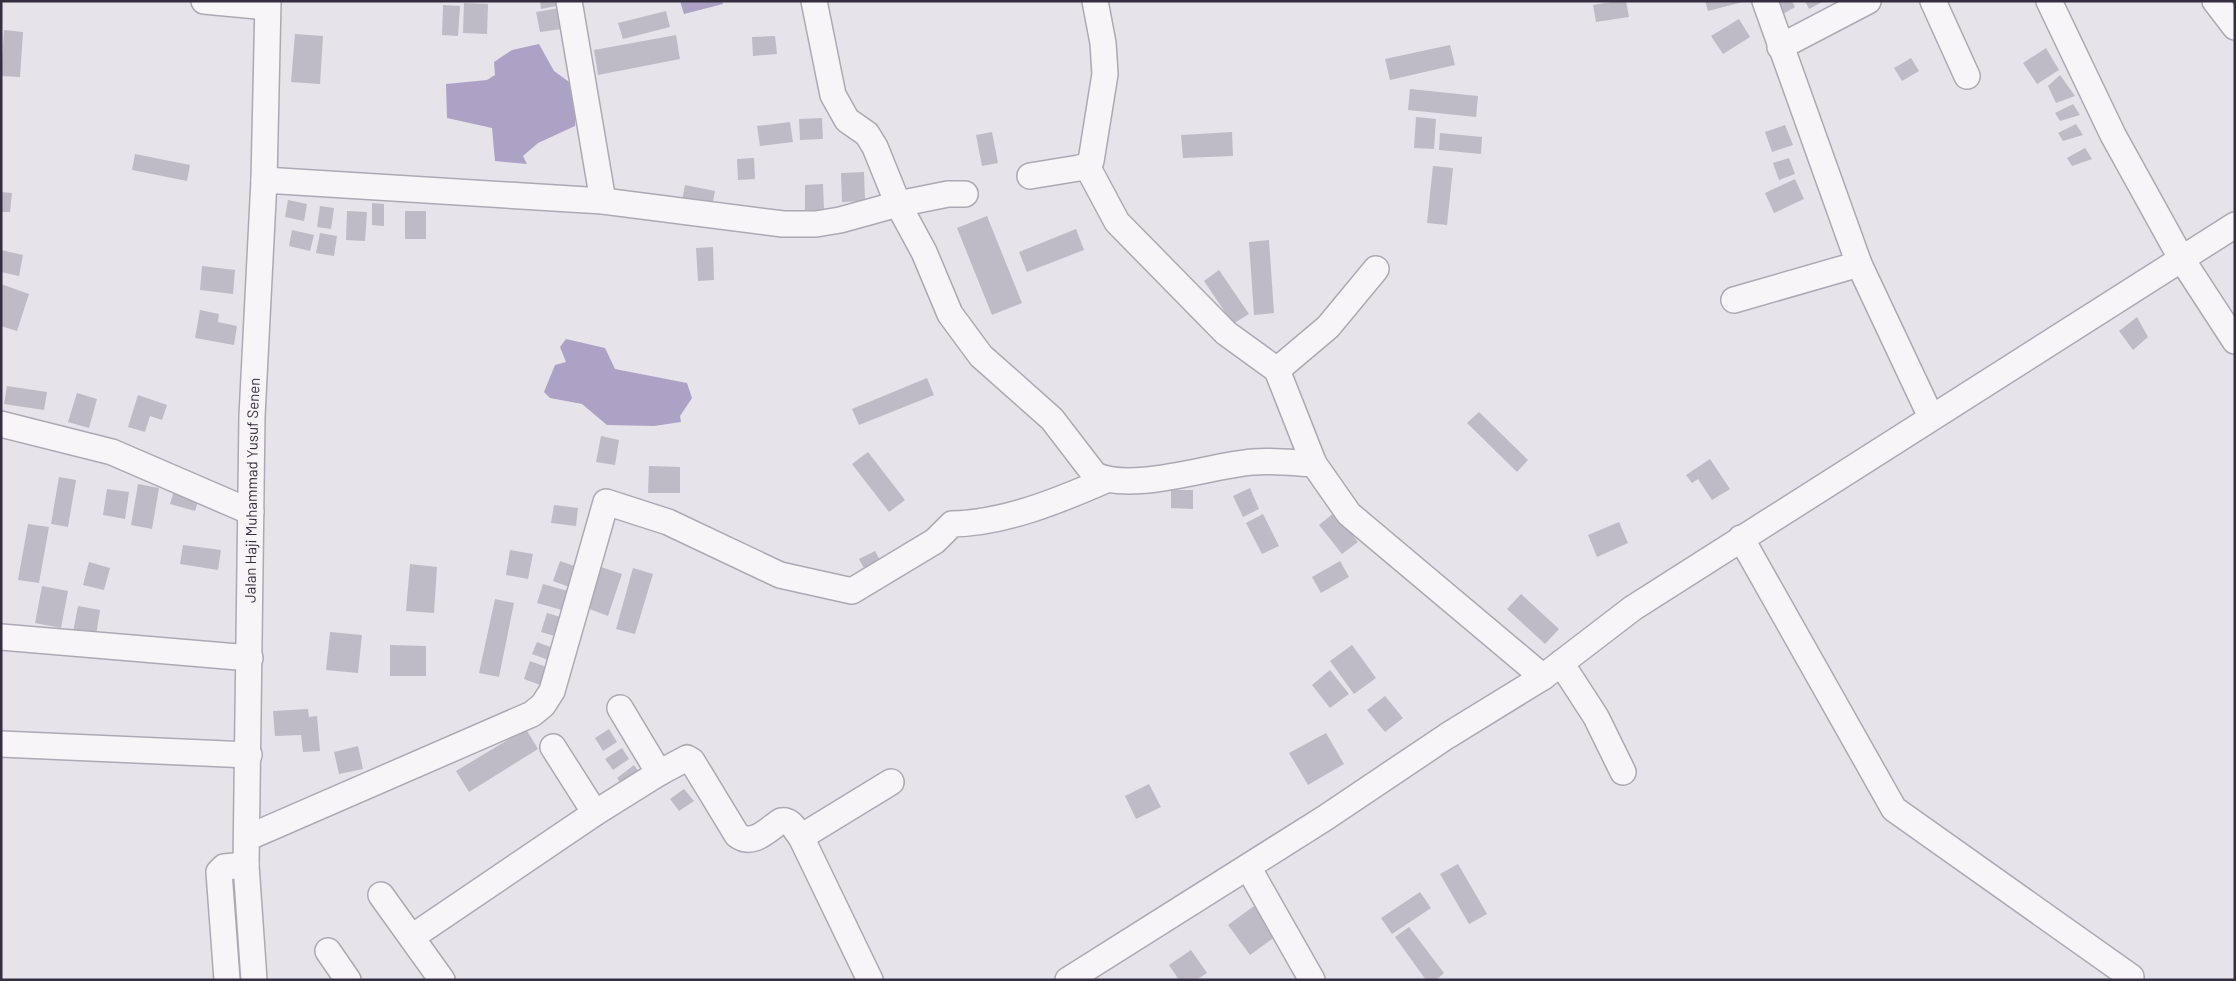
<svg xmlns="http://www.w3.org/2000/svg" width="2236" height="981" font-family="Barlow,sans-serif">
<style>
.water{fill:#ada2c5}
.building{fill:#bfbbc6}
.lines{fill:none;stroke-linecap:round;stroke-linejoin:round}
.minor-casing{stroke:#ada9b4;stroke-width:28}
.minor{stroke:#f7f5f8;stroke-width:25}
.labels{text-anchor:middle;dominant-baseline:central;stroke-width:4;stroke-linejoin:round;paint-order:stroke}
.street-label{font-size:15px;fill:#352d40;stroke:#f4f2f7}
</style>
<rect width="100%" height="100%" fill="#e6e3ea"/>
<g class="water">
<path d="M680,1H722L723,4L684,14Z"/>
<path d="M539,44L554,71L576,87L575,126L538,143L523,156L527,164L495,161L492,128L447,118L446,84L487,80L495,75L494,62L512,50Z"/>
<path d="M566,339L605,348L615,369L687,383L692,398L680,416L681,422L654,426L607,425L582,404L550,398L544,392L555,365L566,362L560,347Z"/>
</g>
<g class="building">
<path d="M540,1H560L561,5L541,9Z"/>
<path d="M1617,1H1626L1629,17L1596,22L1593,5Z"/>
<path d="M1705,1H1743V2L1708,11Z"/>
<path d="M1775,1H1792L1795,7L1778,17Z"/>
<path d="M1805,1H1824L1809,9Z"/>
<path d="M464,3L488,4L487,34L463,33Z"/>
<path d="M443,5L460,6L458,36L442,35Z"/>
<path d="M565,7L569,28L540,32L536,12Z"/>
<path d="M666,11L670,27L623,39L618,23Z"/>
<path d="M1739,19L1750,37L1723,54L1711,36Z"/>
<path d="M4,30L23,32L20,77L1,76Z"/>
<path d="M295,34L323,36L320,84L291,82Z"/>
<path d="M676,35L680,59L598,75L594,50Z"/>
<path d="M775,36L777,54L753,56L752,37Z"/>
<path d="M1450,45L1455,65L1390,80L1385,59Z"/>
<path d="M2046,48L2059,70L2037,84L2023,63Z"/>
<path d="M1911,58L1919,71L1902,81L1894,68Z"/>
<path d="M2060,75L2075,96L2056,103L2048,86Z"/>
<path d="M1410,89L1478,96L1476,117L1408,110Z"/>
<path d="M2073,104L2080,115L2060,121L2055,113Z"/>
<path d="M1416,117L1436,119L1434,149L1414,148Z"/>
<path d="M822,118L823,139L800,140L799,119Z"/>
<path d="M790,122L793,142L760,146L757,126Z"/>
<path d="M2076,124L2083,135L2063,141L2058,133Z"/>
<path d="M1785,125L1793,145L1772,152L1765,132Z"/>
<path d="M992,132L998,163L982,166L976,135Z"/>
<path d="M1232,132L1233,156L1183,158L1181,135Z"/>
<path d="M1440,133L1482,137L1481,154L1439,150Z"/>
<path d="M2085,148L2092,159L2072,166L2067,158Z"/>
<path d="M135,154L190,165L187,181L132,170Z"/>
<path d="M754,158L755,179L738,180L737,159Z"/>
<path d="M1789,158L1795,174L1779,180L1773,163Z"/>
<path d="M1433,166L1453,168L1447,225L1427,223Z"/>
<path d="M864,172L865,201L842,202L841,173Z"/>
<path d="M1795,179L1804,199L1774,213L1765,193Z"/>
<path d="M823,184L824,210L805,211V185Z"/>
<path d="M685,185L715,191L711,211L681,205Z"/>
<path d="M1,192L12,193L10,212H1Z"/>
<path d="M288,200L307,204L304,221L285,217Z"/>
<path d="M372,203L384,204V226L372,225Z"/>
<path d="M320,206L334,208L331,229L317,227Z"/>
<path d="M347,211L367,212L365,241L346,240Z"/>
<rect x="405" y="211" width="21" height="28"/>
<path d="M987,216L1022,303L992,315L957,228Z"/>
<path d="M1076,229L1084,250L1027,272L1019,252Z"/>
<path d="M292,230L314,235L310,251L289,246Z"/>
<path d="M320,233L337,236L334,256L316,253Z"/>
<path d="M1269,240L1274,313L1254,315L1249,242Z"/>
<path d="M713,247L714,280L698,281L696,248Z"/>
<path d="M1,250L23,255L19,276L1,272Z"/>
<path d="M202,266L235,270L233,294L200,290Z"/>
<path d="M1219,270L1249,314L1233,324L1204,281Z"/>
<path d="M1,284L29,294L17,331L1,326Z"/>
<path d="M200,310L219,314L218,322L237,326L234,345L195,338Z"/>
<path d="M2137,317L2148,337L2133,350L2119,331Z"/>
<path d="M927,378L934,395L859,425L852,409Z"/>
<path d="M7,386L47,392L44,410L4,404Z"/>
<path d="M77,393L97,399L89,428L68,422Z"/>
<path d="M138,395L167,405L162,420L150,416L145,432L128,427Z"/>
<path d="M1479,412L1528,460L1517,472L1467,423Z"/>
<path d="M601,436L619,440L615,465L596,462Z"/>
<path d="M868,452L905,500L889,512L852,464Z"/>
<path d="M1710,459L1730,489L1712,500L1698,479L1692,483L1686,475Z"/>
<path d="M649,466L680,467V493H648Z"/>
<path d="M59,477L76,480L68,527L51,524Z"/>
<path d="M138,484L159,488L152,529L131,525Z"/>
<path d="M1250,488L1259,509L1243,517L1233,496Z"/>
<path d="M107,489L129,492L125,519L103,515Z"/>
<path d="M1171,490H1193V509L1171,508Z"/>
<path d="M174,491L199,498L195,511L170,504Z"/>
<path d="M554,505L578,508L576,526L551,523Z"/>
<path d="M1335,512L1358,542L1342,554L1319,525Z"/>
<path d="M1263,514L1279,546L1262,554L1246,523Z"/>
<path d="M1619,522L1628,543L1597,557L1588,535Z"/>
<path d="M28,524L49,527L39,583L18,580Z"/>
<path d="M183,545L221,550L218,570L180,564Z"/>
<path d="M510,550L533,554L528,579L506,575Z"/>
<path d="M875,551L882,564L866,572L859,559Z"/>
<path d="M560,561L580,568L572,588L553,581Z"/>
<path d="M1340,561L1349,577L1321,593L1312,577Z"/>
<path d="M89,562L110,568L104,590L83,585Z"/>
<path d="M410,564L437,567L434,613L406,611Z"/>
<path d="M598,566L622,574L608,616L584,607Z"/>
<path d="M633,568L653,574L635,634L616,629Z"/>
<path d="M543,584L568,591L562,610L537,603Z"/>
<path d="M42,586L68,591L61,628L35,623Z"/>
<path d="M1521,594L1559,629L1545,644L1507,609Z"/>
<path d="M495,599L514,603L499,677L479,673Z"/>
<path d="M78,606L100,610L96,636L73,632Z"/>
<path d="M547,613L564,618L558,637L541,632Z"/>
<path d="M330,632L362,635L358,673L326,670Z"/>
<path d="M537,642L556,649L551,661L532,654Z"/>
<path d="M390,645L426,646V676H390Z"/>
<path d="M1352,645L1376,678L1354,694L1330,661Z"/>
<path d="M530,661L549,668L543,686L524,679Z"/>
<path d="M1330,670L1349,694L1330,708L1312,685Z"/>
<path d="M1385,696L1403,718L1385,732L1367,710Z"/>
<path d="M308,709L309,717L317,716L320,751L303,752L301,735L275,736L273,711Z"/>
<path d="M526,729L538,749L469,792L456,771Z"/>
<path d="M609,729L617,742L603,751L595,738Z"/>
<path d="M1326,733L1344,764L1308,785L1289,753Z"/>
<path d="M358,746L363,769L339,774L334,752Z"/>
<path d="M622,748L629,759L613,770L605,759Z"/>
<path d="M634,765L643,778L626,790L617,778Z"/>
<path d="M1149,784L1161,807L1136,819L1125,796Z"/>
<path d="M684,789L694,801L679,811L670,799Z"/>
<path d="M1458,864L1487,914L1469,924L1440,874Z"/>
<path d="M1420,892L1431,908L1392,934L1381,918Z"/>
<path d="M1254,906L1276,936L1250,955L1228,925Z"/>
<path d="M1409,927L1444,973L1436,980H1426L1395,937Z"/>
<path d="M1191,950L1207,973L1196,980H1179L1169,965Z"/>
</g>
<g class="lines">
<g class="minor-casing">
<g id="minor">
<path d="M204,1L267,7"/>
<path d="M569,1L603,201"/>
<path d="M814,1L833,95L847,120L867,134L875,147L898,204L924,252L950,314L981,356L1052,419L1095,475C1133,493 1211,465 1253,462C1273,460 1294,463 1314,464"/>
<path d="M1765,1L1859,264L1931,417"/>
<path d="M1933,1L1967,76"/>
<path d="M2049,1L2113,135L2181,258L2235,341"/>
<path d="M2215,1L2235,27"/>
<path d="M1780,47L1868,1"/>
<path d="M1087,166L1117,222L1226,333L1277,370L1314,464L1349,514L1543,677"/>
<path d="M1030,176L1079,168L1087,166L1091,161L1105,74L1103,43L1095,1"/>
<path d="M264,180L603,201L783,224H816L840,220L898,204L948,194H965"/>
<path d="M1734,300L1859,264"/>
<path d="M1277,370L1328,327L1376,269"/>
<path d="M1,424L112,452L251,512"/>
<path d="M1741,538L1894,809L2131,977V980"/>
<path d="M1,637L250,658"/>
<path d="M1561,663L1596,717L1623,772"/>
<path d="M620,708L659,773"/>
<path d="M1,744L249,755"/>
<path d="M553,747L595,813"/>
<path d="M801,837L891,782"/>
<path d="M247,838L532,714L543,705L552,691L606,502L668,522L780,575L852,591L935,541L952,524C1004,523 1058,501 1106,480"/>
<path d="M1248,867L1312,980"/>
<path d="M381,895L442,980"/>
<path d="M412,937L595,813L659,773L687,758L692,761L737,835C753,847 767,830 781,821C791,819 795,830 801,837L870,980"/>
<path d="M328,951L348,980"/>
<path d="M227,980L219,872L224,867L246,865"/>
<path id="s1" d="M254,980L246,865L252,416L264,180L268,1"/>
<path d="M1068,980L1325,818L1447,736L1543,677L1633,608L2235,225"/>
</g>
</g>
<use href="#minor" class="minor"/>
</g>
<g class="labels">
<g class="street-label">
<text stroke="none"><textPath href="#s1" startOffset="490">Jalan Haji Muhammad Yusuf Senen</textPath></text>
</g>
</g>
<rect width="2236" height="981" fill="none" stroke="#352d40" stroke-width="5"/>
</svg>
